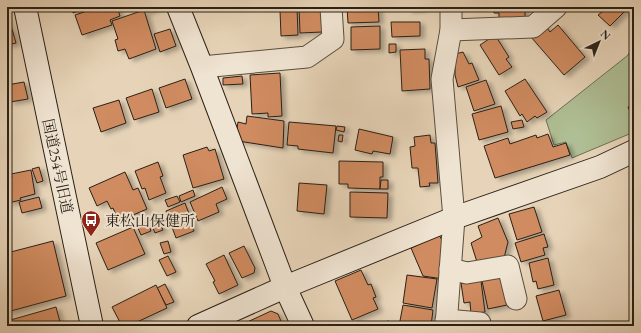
<svg xmlns="http://www.w3.org/2000/svg" width="641" height="333" font-family="'EB Garamond','Noto Serif JP',serif">
<style>
.green{fill:#afbe94;stroke:#6c7056}
.building{fill:#d08b61;stroke:#2a2117;filter:url(#shadow)}
.lines{fill:none;stroke-linecap:round;stroke-linejoin:round}
.street-casing{stroke:#594e3f;stroke-width:23}
.secondary-casing{stroke:#2a2117;stroke-width:24}
.street{stroke:#efe3d1;stroke-width:21}
.secondary{stroke:#efe3d1;stroke-width:22}
.labels{text-anchor:middle;dominant-baseline:central;stroke-width:4;stroke-linejoin:round;paint-order:stroke}
.street-label{font-size:15px;fill:#2a2117;stroke:#efe3d1}
.poi-label{font-size:15px;fill:#2a2117;stroke:#efe3d1;text-anchor:start}
</style>
<defs>
<filter id="shadow"><feDropShadow dx="4.5" dy="2.5" stdDeviation="2" flood-color="#0004"/></filter>
</defs>
<rect width="100%" height="100%" fill="#e7d4b8"/>
<filter id="stains"><feTurbulence type="fractalNoise" baseFrequency=".005" numOctaves="4"/><feColorMatrix values="0 0 0 0 .2 0 0 0 0 .09 0 0 0 0 .02 0 0 0 .5 -.17"/></filter>
<radialGradient id="worn" r=".72"><stop offset=".6" stop-color="#630" stop-opacity="0"/><stop offset="1" stop-color="#630" stop-opacity=".3"/></radialGradient>
<path class="green" d="M634,47V132L572,158L566,142L554,145L546,120L627,56Z"/>
<g class="building">
<path d="M71,7H90L73,13Z"/>
<path d="M99,7H117L120,16L110,20L112,25L82,35L75,15Z"/>
<path d="M144,7H159L146,12Z"/>
<path d="M285,7H297L298,35L281,36L280,10L285,9Z"/>
<path d="M299,7H321L322,32L300,33Z"/>
<path d="M347,7H378L379,22L348,23Z"/>
<path d="M408,7H422V9L408,10Z"/>
<path d="M493,7H525V21L499,19V13H494Z"/>
<path d="M597,7H629L610,26L598,15L602,12Z"/>
<path d="M144,10L156,49L129,59L125,49L118,51L115,40L118,39L112,21Z"/>
<path d="M7,17L11,30L7,31Z"/>
<path d="M391,22H420V36L392,37Z"/>
<path d="M545,25L550,32L558,25L585,57L564,75L531,37Z"/>
<path d="M380,26V49L351,50V27Z"/>
<path d="M12,29L16,43L7,45V31Z"/>
<path d="M170,29L176,46L160,52L154,34Z"/>
<path d="M495,35L509,57L506,59L512,67L499,75L480,45Z"/>
<path d="M389,44H396V52L389,53Z"/>
<path d="M425,49V59H429L430,89L402,91L400,50Z"/>
<path d="M463,52L469,64L472,63L479,80L458,87L455,75V54Z"/>
<path d="M280,73L282,116L268,117V113L252,114L250,75Z"/>
<path d="M242,76L243,84L223,85V78Z"/>
<path d="M185,79L192,99L166,108L159,88Z"/>
<path d="M525,79L547,112L537,118L535,116L527,122L522,114L520,116L505,91Z"/>
<path d="M486,80L495,104L474,111L466,87Z"/>
<path d="M24,82L28,99L10,102L7,85Z"/>
<path d="M152,89L159,112L134,120L126,98Z"/>
<path d="M119,100L126,123L101,132L93,108Z"/>
<path d="M634,104V120L628,107Z"/>
<path d="M501,106L508,132L479,140L472,114Z"/>
<path d="M247,116L284,121L283,148L238,141L236,135L238,122L246,124Z"/>
<path d="M522,120L524,127L513,129L511,122Z"/>
<path d="M289,122L336,126L333,153L298,149V146L287,145Z"/>
<path d="M337,126L345,127L344,132L336,130Z"/>
<path d="M359,129L393,137L390,154L373,151L372,154L355,150Z"/>
<path d="M548,134L553,147L566,143L570,155L495,178L484,146L508,138L510,144L536,135L537,138Z"/>
<path d="M339,135H343L342,142L338,141Z"/>
<path d="M430,135L431,143H435L438,183H429L430,186L420,187L418,168H412L410,147L415,146L414,137Z"/>
<path d="M207,147L209,151L215,149L224,179L193,188L183,155Z"/>
<path d="M339,161L383,162V177H380V189L348,188V184H339Z"/>
<path d="M158,162L163,176L160,177L166,193L149,200L145,188L142,189L135,171Z"/>
<path d="M39,167L43,181L37,183L32,169Z"/>
<path d="M31,170L35,194L20,198L21,200L8,203L7,178L12,177L11,174Z"/>
<path d="M125,172L133,190L138,188L147,209L119,221L113,208L111,209L107,201L97,206L89,188Z"/>
<path d="M381,180H388V189H380Z"/>
<path d="M299,183L327,185L324,214L297,211Z"/>
<path d="M222,187L227,199L216,204L219,212L198,221L190,202Z"/>
<path d="M193,190L195,196L181,202L179,196Z"/>
<path d="M350,192L388,193L387,218L350,217Z"/>
<path d="M177,196L180,202L168,207L165,200Z"/>
<path d="M39,197L42,208L22,213L19,202Z"/>
<path d="M185,203L194,227H192L194,231L176,238L166,211Z"/>
<path d="M534,207L542,232L517,240L509,214Z"/>
<path d="M157,217L163,230L155,233L150,221Z"/>
<path d="M498,218L508,242L504,258L477,262L471,243L482,237L478,226Z"/>
<path d="M148,222L151,231L141,235L137,226Z"/>
<path d="M133,227L145,254L108,270L96,243Z"/>
<path d="M544,234L548,247L543,248L545,255L521,262L515,243Z"/>
<path d="M439,235L445,245L443,279L423,276L411,248Z"/>
<path d="M53,241L66,296L7,312V253Z"/>
<path d="M168,241L171,252L164,254L160,243Z"/>
<path d="M244,246L255,268L254,273L242,278L229,253Z"/>
<path d="M224,255L238,285L219,294L213,282L215,281L206,264Z"/>
<path d="M168,256L176,272L167,276L159,260Z"/>
<path d="M548,258L554,285L538,289L536,281L533,282L529,263Z"/>
<path d="M361,270L368,285L371,284L376,297L373,298L378,309L352,320L335,281Z"/>
<path d="M407,275L437,279L432,308L403,303Z"/>
<path d="M501,277L507,305L488,309L482,281Z"/>
<path d="M481,281L485,312L471,314L470,302L464,303L461,283Z"/>
<path d="M165,284L174,302L166,305L157,288Z"/>
<path d="M156,285L167,308L137,322L139,326H122L112,307Z"/>
<path d="M559,290L566,315L543,321L536,296Z"/>
<path d="M403,305L433,310L431,326H399Z"/>
<path d="M56,307L61,326H7V321Z"/>
<path d="M271,311L278,314L283,326H244L243,324Z"/>
<path d="M387,321L398,323V326L386,324Z"/>
</g>
<g class="lines">
<g class="street-casing">
<g id="street">
<path d="M451,30L533,27L556,7"/>
<path d="M202,67L307,57L333,39L331,7"/>
<path d="M450,269L467,273L508,266L516,299"/>
<path d="M446,320L480,323"/>
<path d="M446,326L454,218L442,79L451,30V7"/>
</g>
</g>
<g class="secondary-casing">
<g id="secondary">
<path d="M25,7L92,326"/>
<path d="M178,7L202,67L285,287L303,326"/>
<path d="M198,326L285,287L454,218L600,167L634,151"/>
</g>
</g>
<use href="#street" class="street"/>
<use href="#secondary" class="secondary"/>
</g>
<defs>
<g id="bus-pin" transform="scale(1)"><path d="M0 17L-7.5 6A9.5 9.5 0 1 1 7.5 6Z" fill="#8f2418" stroke="#efe3d1"/><path d="M-5-6H5V4H4V6H2V4H-2V6H-4V4H-5ZM-3.5-4V0h7V-4ZM-3.5 1.2v1.5H-2V1.2ZM2 1.2v1.5H3.5V1.2Z" fill="#fff"/></g>
</defs>
<g fill-rule="evenodd">
<use href="#bus-pin" x="91" y="220"/>
</g>
<g class="labels">
<g class="street-label">
<text transform="translate(58 166) rotate(78)">国道254号旧道</text>
</g>
<g class="poi-label">
<text x="105" y="220">東松山保健所</text>
</g>
</g>
<rect width="641" height="333" fill="none" stroke="#e7d4b8" stroke-width="24"/>
<rect x="8" y="8" width="625" height="317" fill="none" stroke="#2a2117" stroke-width="2"/>
<rect x="12" y="12" width="617" height="309" fill="none" stroke="#2a2117"/>
<g transform="translate(599 42) rotate(43)" stroke="#efe3d1" stroke-width="3" paint-order="stroke">
<path d="M0-3L7 15L0 10L-7 15Z" fill="#2a2117"/>
<text y="-6" font-size="11" font-weight="bold" text-anchor="middle" fill="#2a2117">N</text>
</g>
<rect width="100%" height="100%" filter="url(#stains)"/>
<rect width="100%" height="100%" fill="url(#worn)"/>
</svg>
